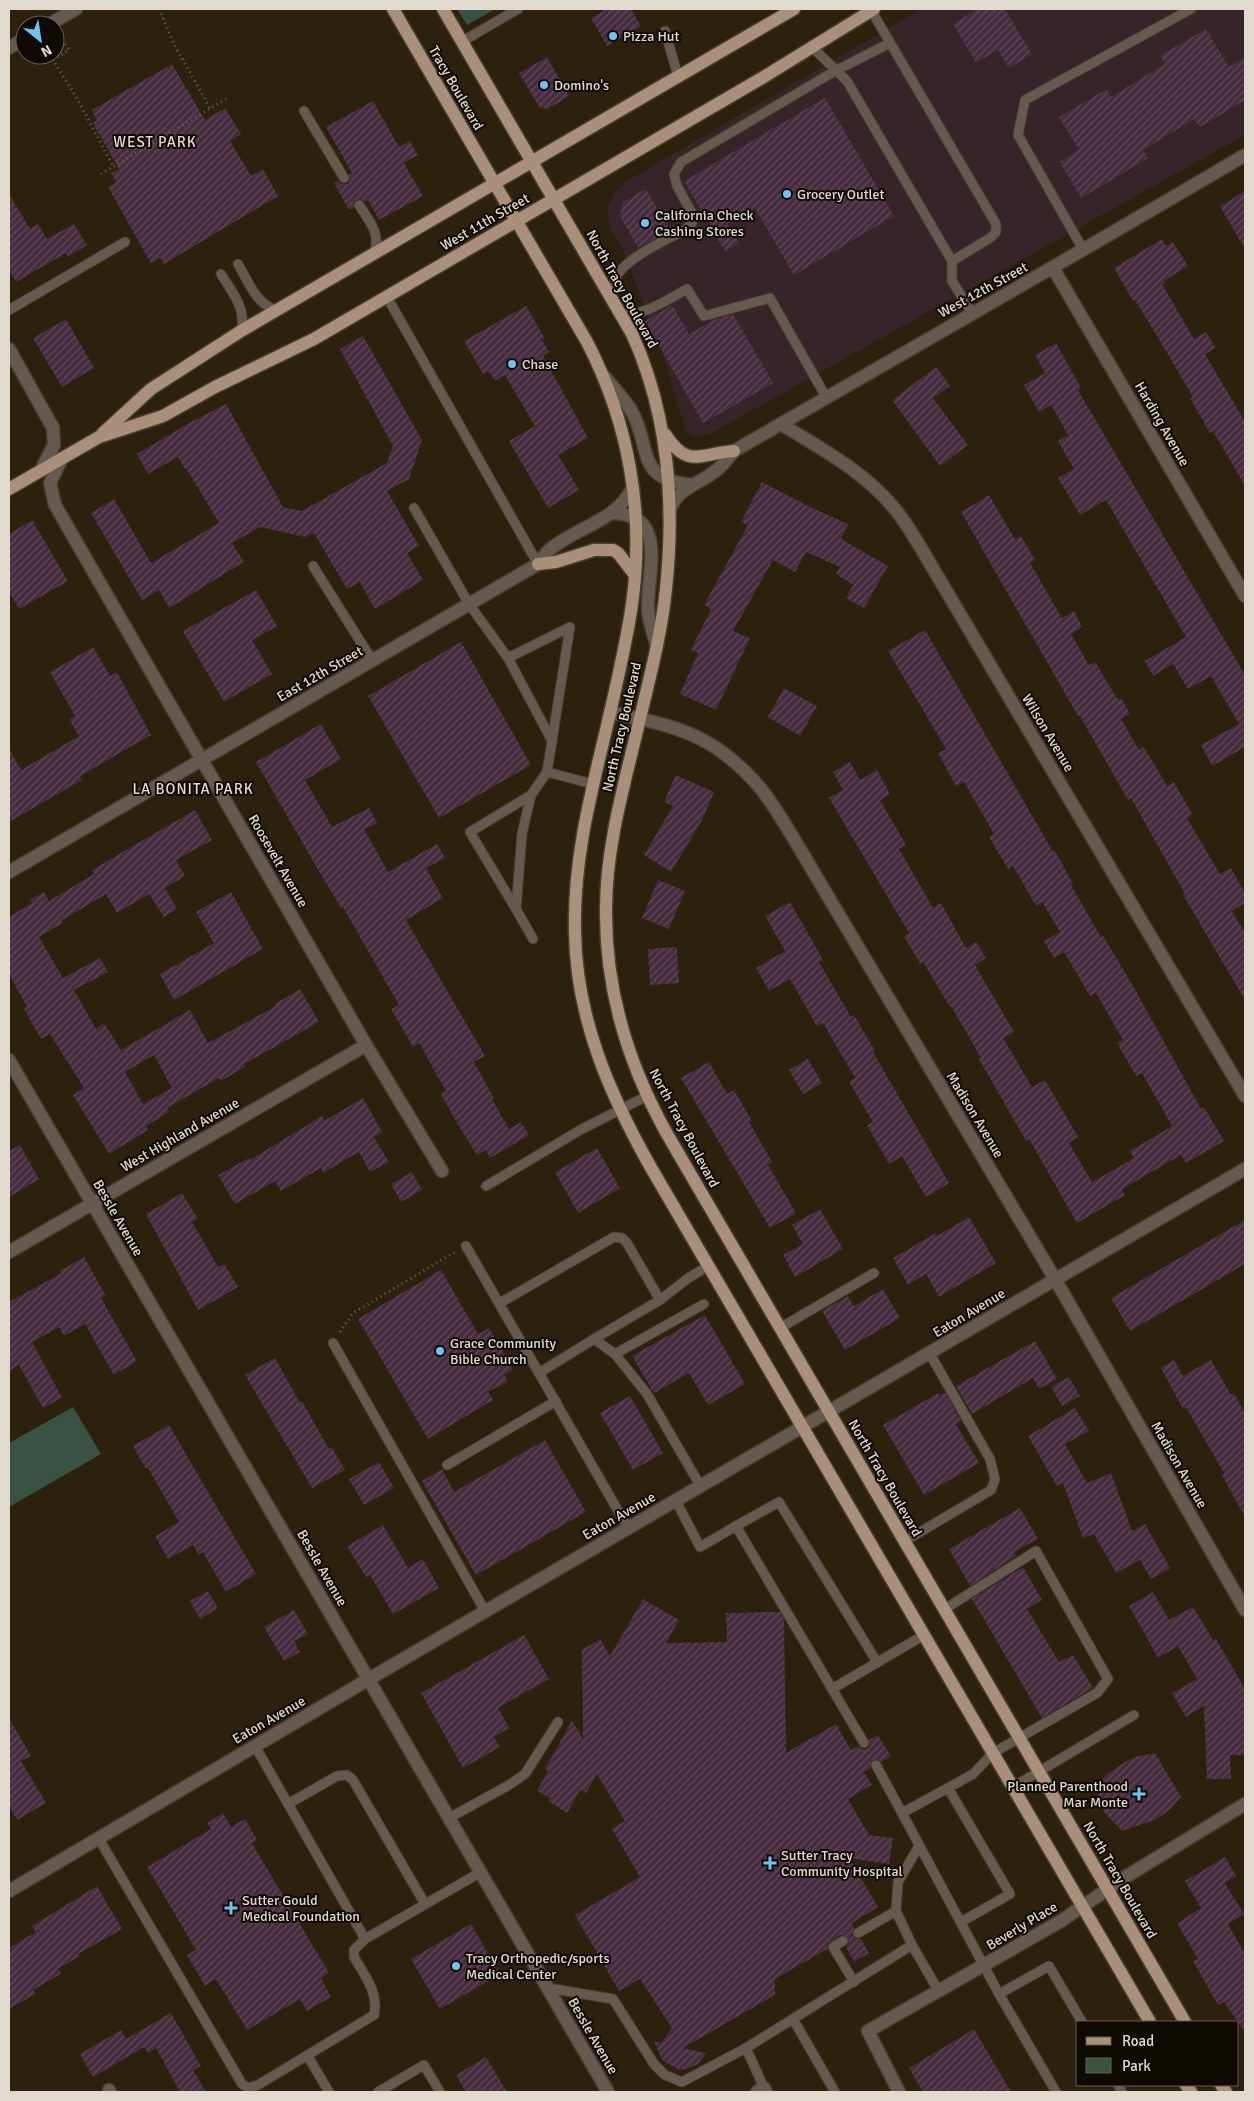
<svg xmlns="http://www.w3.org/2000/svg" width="1254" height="2101" font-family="Signika,sans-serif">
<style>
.commercial{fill:#372428}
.green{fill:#395244}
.building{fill:url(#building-hatch);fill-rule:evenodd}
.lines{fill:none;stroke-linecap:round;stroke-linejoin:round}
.service-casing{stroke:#483f2c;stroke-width:11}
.minor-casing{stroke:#483f2c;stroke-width:15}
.tertiary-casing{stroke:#483f2c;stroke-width:15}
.primary-casing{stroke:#483f2c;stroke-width:15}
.path{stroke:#6b6351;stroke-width:3;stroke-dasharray:1 4;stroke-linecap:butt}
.service{stroke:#66594f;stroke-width:9}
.minor{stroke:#66594f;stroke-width:12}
.tertiary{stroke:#66594f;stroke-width:12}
.primary{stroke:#aa8f7b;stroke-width:12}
.poi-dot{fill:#6fc2f4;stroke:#0f0b04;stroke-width:2}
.labels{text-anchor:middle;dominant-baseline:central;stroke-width:4;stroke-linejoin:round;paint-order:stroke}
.poi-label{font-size:14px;fill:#e1dace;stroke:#0f0b04;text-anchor:start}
.street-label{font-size:14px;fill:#e1dace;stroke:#0f0b04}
.neighbourhood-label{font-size:15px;letter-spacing:1px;fill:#e1dace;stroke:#0f0b04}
</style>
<defs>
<pattern id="building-hatch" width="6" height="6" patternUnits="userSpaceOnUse" patternTransform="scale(1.25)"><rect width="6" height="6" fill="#472b3e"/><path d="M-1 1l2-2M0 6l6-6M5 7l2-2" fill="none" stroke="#614959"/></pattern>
</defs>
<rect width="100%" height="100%" fill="#2b210d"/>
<path class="commercial" d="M921,9H1245V135L710,434L696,437L686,432L670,376L623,250L610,229L607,210L615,192L627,181Z"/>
<g class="green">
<path d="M457,9H495L467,25Z"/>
<path d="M73,1407L101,1454L9,1507V1443Z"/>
</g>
<g class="building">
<path d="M607,9H631L641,26L607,46L591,18Z"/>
<path d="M978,9H1005L1032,54L1009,68L998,50L976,63L953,24Z"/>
<path d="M1206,29L1229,67L1245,57V100L1200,127L1194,119L1143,150L1148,158L1081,198L1060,162L1079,150L1059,117L1107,89L1111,97L1165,64L1160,56Z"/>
<path d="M547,57L569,96L548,109L539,107L519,73Z"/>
<path d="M172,64L205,120L225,108L241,134L230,141L251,176L263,169L278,196L164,264L160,258L151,263L108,187L116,182L111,173L119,169L93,123L97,120L92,110Z"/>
<path d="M825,98L894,216L794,275L755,208L727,224L739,243L725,251L684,181Z"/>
<path d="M373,101L399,147L410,141L418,155L404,163L423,196L379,220L368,200L365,202L361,199L356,200L353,203L354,208L349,210L334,183L338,181L341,184H347L350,181L349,175L352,173L326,127Z"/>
<path d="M646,189L670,230L638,248L620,216L623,202Z"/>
<path d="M1245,191V249L1220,206Z"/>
<path d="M9,194L30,229L38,224L47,239L74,224L87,245L68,257L66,253L16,282L9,269Z"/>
<path d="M1162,239L1166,246L1173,242L1188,266L1164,281L1165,283L1162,284L1194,339L1206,332L1216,348L1205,354L1245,422V486L1213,431L1210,433L1190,398L1193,397L1163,346L1135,300L1133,301L1114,268Z"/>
<path d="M672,305L689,334L714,320L733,314L773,383L703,423L645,321Z"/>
<path d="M526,306L545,339L542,340L549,352L543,356L588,438L558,455L579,490L548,508L509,441L535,426L505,375L495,381L489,371L483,374L464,341Z"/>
<path d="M66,319L94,368L62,387L33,338Z"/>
<path d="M363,336L422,440L409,479L387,491L419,546L407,553L423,580L375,609L360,582L347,589L314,533L305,537L260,527L232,543L244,562L169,608L159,590L142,600L91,513L114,499L151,563L219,523L186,468L185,469L178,457L148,474L137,454L191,422L226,404L283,507L302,511L387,463L393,446L340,349Z"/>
<path d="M1056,343L1081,388L1078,390L1245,675V747L1212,766L1201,745L1239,724L1211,676L1188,689L1173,664L1153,676L1145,661L1186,637L1106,500L1080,515L1058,478L1074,469L1058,441L1068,435L1051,405L1039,412L1024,385L1045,373L1035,355Z"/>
<path d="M936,367L950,386L933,398L968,445L940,466L892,400Z"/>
<path d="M762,482L806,505L848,524L841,539L888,566L864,608L846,598L853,585L836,574L840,567L806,552L795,572L773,560L733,631L750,638L716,710L680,694L698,653L691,650L711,609L704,605L748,525L741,522Z"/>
<path d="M989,495L1015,539L1021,536L1035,560L1030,563L1062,618L1074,611L1082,627L1071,634L1089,665L1095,662L1118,700L1121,698L1130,714L1121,719L1139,750L1144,747L1167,786L1174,782L1192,814L1187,818L1220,874L1231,868L1245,893V903L1232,911L1245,933V1000L1183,895L1185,894L1131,798L1128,800L1080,716H1078L961,512Z"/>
<path d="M32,520L68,581L19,609L9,592V534Z"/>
<path d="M256,590L277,626L252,640L272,674L224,702L183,631Z"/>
<path d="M925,630L1053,852L1055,851L1073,884L1071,885L1101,937L1103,936L1132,984L1201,1109L1204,1107L1224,1141L1186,1163L1181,1155L1122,1189L1125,1195L1077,1223L1029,1139L1026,1141L979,1059L981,1058L951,1006L950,1007L923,962L920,964L904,936L909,933L829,798L843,790L833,772L850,762L860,780L877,770L890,794L880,800L906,845L899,849L933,908L941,903L966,948L976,942L986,958L975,965L1014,1032L1003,1038L1032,1087L1045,1080L1078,1137L1069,1143L1092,1182L1134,1158L1130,1151L1172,1126L1142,1073L1136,1076L1117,1043L1123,1040L1096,993L1090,996L1064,952L1054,958L1044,941L1060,932L1042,902L1036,906L1013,866L1008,869L989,837L994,834L964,782L956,786L938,753L946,749L888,651Z"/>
<path d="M461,642L531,765L439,818L368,696Z"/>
<path d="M93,647L110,676L117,672L151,735L80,776L82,780L9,822V748L21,770L79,736L69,719L75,716L50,672Z"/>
<path d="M784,688L817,706L800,736L768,717Z"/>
<path d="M321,724L341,759L305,780L332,827L369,808L377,823L364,829L388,872L437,844L445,858L426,868L443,898L406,920L485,1056L474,1062L494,1098L492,1099L509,1129L521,1122L529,1135L490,1158L486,1150L477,1155L455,1120L441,1094L446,1091L419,1043L413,1047L391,1009L399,1005L343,907L341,908L321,875L256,762Z"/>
<path d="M676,775L714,792L702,820L671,872L644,855L673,806L664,802Z"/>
<path d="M195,810L212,840L176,860L185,876L165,888L177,909L164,917L149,894L117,913L106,894L61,921L63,923L39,937L63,978L100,958L108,972L74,990L96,1029L104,1023L121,1050L190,1010L208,1043L276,1006L275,1004L300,989L319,1022L244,1064L245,1067L221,1081L219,1078L167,1108L169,1112L146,1126L148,1130L109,1154L73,1095L84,1088L50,1034L41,1039L24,1009L27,1007L9,974V917L32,903L30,900L44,892L49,901L94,874L92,870ZM154,1055L172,1088L143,1104L125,1072Z"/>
<path d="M658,880L685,891L669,929L642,918Z"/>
<path d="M231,892L263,949L174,1000L160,974L214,943L196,912Z"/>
<path d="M790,902L823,960L819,962L851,1017L854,1015L875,1051L873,1052L949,1183L926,1197L902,1156L889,1164L867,1125L873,1122L849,1082L855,1078L823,1023L817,1026L790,979L769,991L756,968L785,951L765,916Z"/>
<path d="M677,947L679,983L650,985L648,949Z"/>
<path d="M808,1059L822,1083L803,1094L789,1070Z"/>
<path d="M709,1062L727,1094L734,1090L752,1121L749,1122L772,1162L768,1165L796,1213L770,1228L681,1078Z"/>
<path d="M363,1098L382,1132L374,1137L389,1162L370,1172L359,1152L323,1173L321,1168L281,1191L275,1181L235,1204L218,1175L249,1158L250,1160L322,1116L324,1121Z"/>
<path d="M20,1145L39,1179L9,1197V1151Z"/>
<path d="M597,1148L620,1188L578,1213L555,1172Z"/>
<path d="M412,1172L422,1190L401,1202L391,1184Z"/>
<path d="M182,1193L198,1219L192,1222L218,1267L224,1264L238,1287L198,1310L146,1214Z"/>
<path d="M820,1209L843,1249L795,1277L783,1255L803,1244L792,1225Z"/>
<path d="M969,1217L996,1263L939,1297L926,1274L908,1285L893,1258L936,1233L937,1236Z"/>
<path d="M1245,1220V1264L1130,1331L1111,1298Z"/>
<path d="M84,1257L106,1296L101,1298L137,1361L114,1375L85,1324L64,1336L59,1327L32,1342L62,1398L43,1408L19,1365L9,1371V1302L62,1273L60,1271Z"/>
<path d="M441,1270L478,1334L489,1328L513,1369L504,1375L508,1381L488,1392L493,1400L428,1439L358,1319Z"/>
<path d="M883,1289L900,1318L845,1350L822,1311L848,1296L854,1306Z"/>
<path d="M705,1315L745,1384L708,1405L689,1373L654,1393L632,1356Z"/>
<path d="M1035,1341L1057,1379L1039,1389L1033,1378L972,1414L956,1386Z"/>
<path d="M275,1358L300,1403L302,1401L329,1449L332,1447L345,1470L312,1488L245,1375Z"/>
<path d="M1174,1360L1183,1376L1211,1360L1231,1395L1234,1393L1245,1414V1517L1222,1475L1224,1473L1186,1407L1183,1409L1161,1368Z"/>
<path d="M1069,1377L1080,1396L1062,1406L1051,1387Z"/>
<path d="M945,1392L961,1421L956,1424L979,1463L924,1495L883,1425L938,1393L940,1395Z"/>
<path d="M630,1396L663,1453L633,1470L600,1413Z"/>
<path d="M1075,1408L1089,1431L1065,1444L1087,1483L1111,1473L1132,1531L1145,1524L1170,1568L1151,1579L1140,1560L1116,1573L1094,1534L1083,1538L1063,1483L1057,1486L1028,1436Z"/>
<path d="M169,1425L256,1574L226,1592L203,1552L199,1555L193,1545L168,1559L155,1536L179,1522L148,1468L146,1469L133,1446Z"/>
<path d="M545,1440L586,1512L476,1575L422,1481L442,1469L454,1492Z"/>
<path d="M379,1462L394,1488L364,1505L349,1479Z"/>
<path d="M1020,1508L1038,1539L1014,1552L1016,1556L970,1586L949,1549Z"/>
<path d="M383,1525L408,1568L423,1559L439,1588L393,1614L370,1575L366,1577L347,1546Z"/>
<path d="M1023,1567L1042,1600L1027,1609L1059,1662L1073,1655L1093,1688L1042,1718L972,1599Z"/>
<path d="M208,1591L218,1608L200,1619L190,1601Z"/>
<path d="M1153,1592L1169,1620L1193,1607L1213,1640L1216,1639L1245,1689V1755H1230L1231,1779H1207L1204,1706L1186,1717L1172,1693L1197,1679L1178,1646L1158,1658L1129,1606Z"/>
<path d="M643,1599L679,1620L666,1643L727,1642L726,1613L780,1612L784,1619L786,1753L836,1724L851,1750L859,1746L861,1749H867L870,1746L869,1740L878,1735L891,1756L881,1762L877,1759L871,1761V1768L864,1772L872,1785L848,1799L869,1835L893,1838L889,1864L849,1858L878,1907L852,1923L854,1928L852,1933L853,1937L861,1939L869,1953L854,1962L846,1947L849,1941L846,1936L840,1935L830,1942L827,1944V1949L775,1979V1995L683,2048L706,2053L698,2064L690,2068L679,2070L662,2060L654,2041L661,2043L672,2028L640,1979L619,1991L575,1915L640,1877L612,1829L625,1821L597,1774L586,1793L580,1790L567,1813L548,1801L550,1798L537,1791L548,1771L545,1769L572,1721L583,1739L582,1650L600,1639L610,1656Z"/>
<path d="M294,1610L308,1634L294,1641L300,1652L284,1661L264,1627Z"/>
<path d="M524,1635L549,1679L498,1708L509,1728L494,1737L500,1747L463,1768L421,1693Z"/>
<path d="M9,1718L31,1756L21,1761L46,1803L17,1820L9,1806Z"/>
<path d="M1155,1753L1181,1797L1167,1812L1155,1820L1122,1831L1104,1812L1096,1787L1106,1775L1123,1763L1135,1757Z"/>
<path d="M223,1813L231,1827L245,1819L257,1840L252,1843L329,1973L321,1978L331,1997L307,2011L300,1999L247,2030L216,1979L205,1986L187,1955L196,1950L147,1867L211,1829L207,1823Z"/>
<path d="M1225,1857L1236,1876L1225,1883L1244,1914L1228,1924L1245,1954V2032L1224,2002L1218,2005L1193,1961L1198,1959L1177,1923L1201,1908L1185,1881Z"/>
<path d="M97,1886L122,1929L78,1954L80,1956L58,1969L61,1974L33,1990L35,1994L9,2009V1948L36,1932L32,1926Z"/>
<path d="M471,1924L500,1974L440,2009L411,1959Z"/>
<path d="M171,2013L201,2066L193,2070L206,2092H180L156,2048L148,2053L144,2047L93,2077L80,2054L121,2030L126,2039Z"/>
<path d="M974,2029L1011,2092H923L909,2068Z"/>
<path d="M486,2057L507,2092H466L456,2075Z"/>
</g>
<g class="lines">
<g class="service-casing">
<g id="service">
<path d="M871,10L996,224V232L990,238L952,261"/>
<path d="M665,31L678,76"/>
<path d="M463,41L518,9"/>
<path d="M811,46L847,81L952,261V281L972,313"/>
<path d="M304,111L344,178"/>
<path d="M359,205C370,222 381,233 374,254"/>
<path d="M1084,251L1018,135L1025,100L1191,9"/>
<path d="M238,264C248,281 256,304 276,310"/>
<path d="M221,274C232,292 247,309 241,331"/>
<path d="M611,296C613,287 614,277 620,271C637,252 665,241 686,229L692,223L693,215L677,186L674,174L681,162L835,71L890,43"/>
<path d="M387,297L538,564"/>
<path d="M9,310L125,242"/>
<path d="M622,315C647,314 665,301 687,289L704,316L770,298L826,397"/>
<path d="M414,508L469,604L508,658L552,741"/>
<path d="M313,566L372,660"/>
<path d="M508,658L570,627L547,772"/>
<path d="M516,909L470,832L531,795"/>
<path d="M533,939L516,909L522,834L531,795L547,772L593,784"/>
<path d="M486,1186L582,1129L647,1096"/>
<path d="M466,1246L628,1528"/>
<path d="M500,1303L614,1237L622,1238L627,1243L660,1300"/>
<path d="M780,1328L874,1273"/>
<path d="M594,1339L660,1300L687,1279L708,1266"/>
<path d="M333,1343L485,1611"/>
<path d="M615,1354L704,1304"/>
<path d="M539,1373L594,1339L615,1354L647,1394L701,1487"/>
<path d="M447,1465L556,1401"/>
<path d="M676,1501L700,1547L736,1526L864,1743"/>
<path d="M736,1526L779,1502L877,1662"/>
<path d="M905,1541L991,1490L995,1479L990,1459L930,1354"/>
<path d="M945,1609L1036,1551L1108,1679L1097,1693L993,1753L973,1774L948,1788"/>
<path d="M832,1689L924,1635"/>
<path d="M255,1746L365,1939L481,1872"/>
<path d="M876,1765L902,1813"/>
<path d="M1013,1787L1134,1715"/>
<path d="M288,1804L337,1776L347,1775L353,1780L425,1904"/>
<path d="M449,1818L509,1785L525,1774L558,1722"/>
<path d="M99,1839L242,2084L248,2088L258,2085L374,2015C379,1993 365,1976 354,1957V1950L365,1939"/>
<path d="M961,1922L1010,1894L948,1788L902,1813L999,1994L1056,2092"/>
<path d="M858,1933L896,1911"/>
<path d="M843,1941L833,1947L854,1982"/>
<path d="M912,1945L938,1990"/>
<path d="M548,1988L613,1999L654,2064L665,2075L682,2082L746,2048"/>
<path d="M999,1994L1049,1966L1082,2022"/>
<path d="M793,2019L835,2092"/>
<path d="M307,2055L329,2092"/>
<path d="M1118,2085L1122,2092"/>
<path d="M764,2088L746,2048L912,1945L896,1911L898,1882L919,1846"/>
<path d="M378,2092L424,2065L440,2092"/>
</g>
</g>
<g class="minor-casing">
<g id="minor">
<path d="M1053,268L1245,596"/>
<path d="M9,349L53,428L54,445L41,470"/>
<path d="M605,377C614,389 629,403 635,418C651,456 639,479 692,485"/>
<path d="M781,424C820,448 865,472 894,508C912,529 926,558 941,582L1245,1096"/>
<path d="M62,458L50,483L55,505L366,1045L442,1171"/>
<path d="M669,512C676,487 701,484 718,469C724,464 729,457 734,451C905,352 1076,255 1245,155"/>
<path d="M612,513C669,514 647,572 648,608C648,620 653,634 657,646"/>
<path d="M610,712C672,726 710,732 755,782C770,798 782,820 794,839L1055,1279L1245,1610"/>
<path d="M9,872L538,564C542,558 547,551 553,547C581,526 617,520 633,487"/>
<path d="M9,1060L608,2092"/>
<path d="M9,1252L366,1045"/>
<path d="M109,2090L110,2092"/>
<path d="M757,2092L764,2088L766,2092"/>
<path d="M899,2092L868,2031L1061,1921L1127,1876L1245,1804"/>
</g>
</g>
<g class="tertiary-casing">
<g id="tertiary">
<path d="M48,25L76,9"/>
<path d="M9,48L25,38"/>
<path d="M9,1891L369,1679L1245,1169"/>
</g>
</g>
<g class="primary-casing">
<g id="primary">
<path d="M393,9L587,342C629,423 645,513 632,604C627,640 618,677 610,713C593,786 573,856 575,932C576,1017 609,1093 650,1166L1150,2022"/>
<path d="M443,9L632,334C668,413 675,503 666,589C661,637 648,684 637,731C623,789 606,849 606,909C605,990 628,1064 667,1134L1185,2022"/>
<path d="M103,433L151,389L241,331L794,9"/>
<path d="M665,434C688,470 701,453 734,451"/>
<path d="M9,489L99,437L163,416L215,387L314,339L762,78L874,9"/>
<path d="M538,564L556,562L594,550H613L618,553L635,575"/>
<path d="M1186,2085L1191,2092"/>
<path d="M1221,2085L1226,2092"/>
</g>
</g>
<g class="path">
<path d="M159,9L175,46L210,108"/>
<path d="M62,40L69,50L53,60L78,100L113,166"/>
<path d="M101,174L226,99"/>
<path d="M340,1332L353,1313L455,1252"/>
</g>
<use href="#service" class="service"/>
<use href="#minor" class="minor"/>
<use href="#tertiary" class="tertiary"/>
<use href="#primary" class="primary"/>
</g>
<g class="poi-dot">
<circle cx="613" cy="36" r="5"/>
<circle cx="544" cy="85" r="5"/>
<circle cx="787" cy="194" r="5"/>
<circle cx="645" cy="223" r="5"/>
<circle cx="512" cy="364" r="5"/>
<circle cx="440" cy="1351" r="5"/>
<path d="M1136.5 1786.5h5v5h5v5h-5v5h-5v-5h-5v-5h5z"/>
<path d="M767.5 1855.5h5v5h5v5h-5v5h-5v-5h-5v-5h5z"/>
<path d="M228.5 1900.5h5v5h5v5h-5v5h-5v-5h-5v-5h5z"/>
<circle cx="456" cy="1966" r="5"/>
</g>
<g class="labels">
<g class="poi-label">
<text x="623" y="36">Pizza Hut</text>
<text x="554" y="85">Domino's</text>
<text x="797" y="194">Grocery Outlet</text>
<text x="655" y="215">California Check<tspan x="655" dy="16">Cashing Stores</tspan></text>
<text x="522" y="364">Chase</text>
<text x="450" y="1343">Grace Community<tspan x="450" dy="16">Bible Church</tspan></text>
<text x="1128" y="1786" text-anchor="end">Planned Parenthood<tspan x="1128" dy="16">Mar Monte</tspan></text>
<text x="781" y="1855">Sutter Tracy<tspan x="781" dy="16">Community Hospital</tspan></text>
<text x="242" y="1900">Sutter Gould<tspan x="242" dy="16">Medical Foundation</tspan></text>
<text x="466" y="1958">Tracy Orthopedic/sports<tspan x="466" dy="16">Medical Center</tspan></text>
</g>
<g class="street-label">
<text transform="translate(456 88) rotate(60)">Tracy Boulevard</text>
<text transform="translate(485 222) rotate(-30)">West 11th Street</text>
<text transform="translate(622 289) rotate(61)">North Tracy Boulevard</text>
<text transform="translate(983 290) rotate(-29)">West 12th Street</text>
<text transform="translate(1162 424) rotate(60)">Harding Avenue</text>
<text transform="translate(320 674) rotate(-30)">East 12th Street</text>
<text transform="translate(622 727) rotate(-77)">North Tracy Boulevard</text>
<text transform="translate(1048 733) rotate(59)">Wilson Avenue</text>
<text transform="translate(278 861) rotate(60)">Roosevelt Avenue</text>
<text transform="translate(975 1115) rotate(59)">Madison Avenue</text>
<text transform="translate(684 1128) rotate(62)">North Tracy Boulevard</text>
<text transform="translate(180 1135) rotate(-30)">West Highland Avenue</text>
<text transform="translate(118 1218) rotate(60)">Bessle Avenue</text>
<text transform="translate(969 1313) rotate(-31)">Eaton Avenue</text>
<text transform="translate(1179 1465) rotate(60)">Madison Avenue</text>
<text transform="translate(885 1478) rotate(60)">North Tracy Boulevard</text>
<text transform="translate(619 1516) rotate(-30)">Eaton Avenue</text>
<text transform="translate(322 1568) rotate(60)">Bessle Avenue</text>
<text transform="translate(269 1720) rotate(-30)">Eaton Avenue</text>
<text transform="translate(1120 1880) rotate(60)">North Tracy Boulevard</text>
<text transform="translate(1022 1926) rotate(-31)">Beverly Place</text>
<text transform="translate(593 2036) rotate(60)">Bessle Avenue</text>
</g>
<g class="neighbourhood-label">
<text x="155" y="142">WEST PARK</text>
<text x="193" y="789">LA BONITA PARK</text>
</g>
</g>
<rect width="1254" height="2101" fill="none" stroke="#e1dace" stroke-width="20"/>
<rect x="1076" y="2021" width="162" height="65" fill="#0f0b04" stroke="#635e55"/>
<rect x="1086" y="2037" width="25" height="8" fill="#aa8f7b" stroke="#635e55"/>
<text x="1122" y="2046" font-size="15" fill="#e1dace">Road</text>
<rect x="1086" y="2058" width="25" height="15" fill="#395244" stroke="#635e55"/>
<text x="1122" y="2071" font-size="15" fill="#e1dace">Park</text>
<g transform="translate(40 40) rotate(150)"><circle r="24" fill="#0f0b04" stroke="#635e55"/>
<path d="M0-4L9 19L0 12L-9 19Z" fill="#6fc2f4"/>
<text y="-8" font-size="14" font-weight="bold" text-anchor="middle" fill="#e1dace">N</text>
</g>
</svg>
